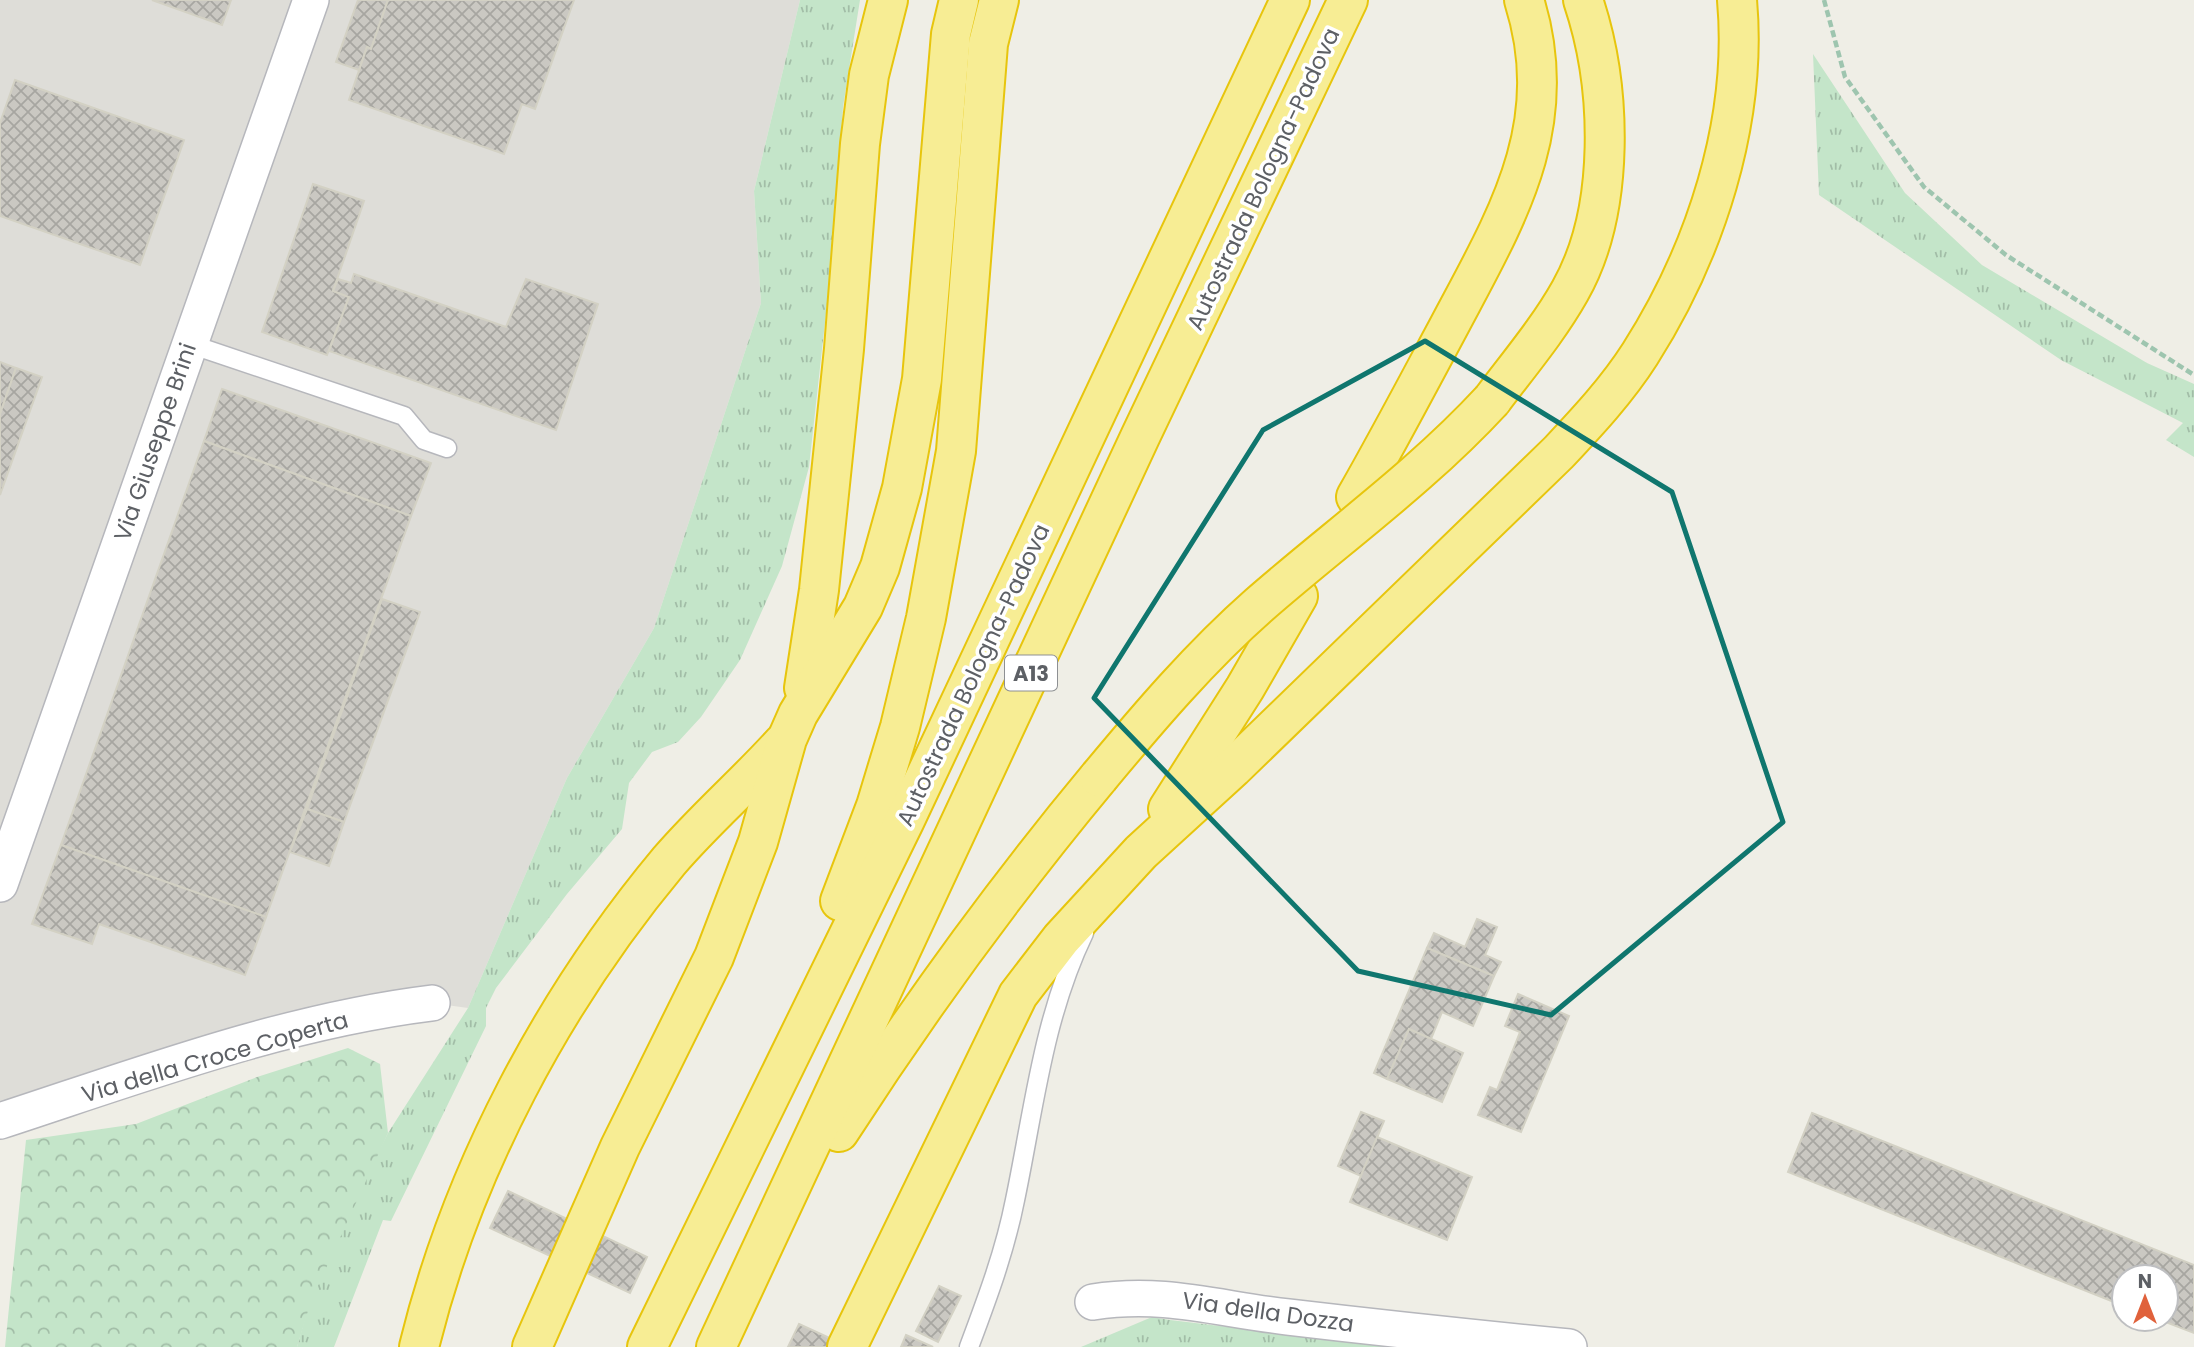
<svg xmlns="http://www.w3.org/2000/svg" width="2194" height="1347" font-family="Poppins,sans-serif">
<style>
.industrial{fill:#deddd8}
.grass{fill:url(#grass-tufts)}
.forest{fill:url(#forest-crowns)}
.building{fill:url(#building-cross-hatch);stroke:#d3d1c4;stroke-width:2}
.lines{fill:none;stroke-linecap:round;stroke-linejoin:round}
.service-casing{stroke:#b6b7bc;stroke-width:21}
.minor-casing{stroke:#b6b7bc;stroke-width:38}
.motorway-casing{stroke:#e7c50d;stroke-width:42}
.path{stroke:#9ec5af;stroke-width:4.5;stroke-dasharray:7 3.5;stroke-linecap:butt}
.service{stroke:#fff;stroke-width:18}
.minor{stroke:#fff;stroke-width:35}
.motorway{stroke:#f7ed94;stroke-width:38}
.motorway-bridge-casing{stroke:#e7c50d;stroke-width:42;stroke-linecap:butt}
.motorway-bridge{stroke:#f7ed94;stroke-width:38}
.marked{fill:none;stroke:#0f766e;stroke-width:5;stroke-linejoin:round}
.labels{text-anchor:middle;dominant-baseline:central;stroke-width:7;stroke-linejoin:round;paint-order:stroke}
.shield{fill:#fff;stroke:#8e9093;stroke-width:2}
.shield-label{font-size:21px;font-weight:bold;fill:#5d6065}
.street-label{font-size:23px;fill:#5d6065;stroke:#fff}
</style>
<defs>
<pattern id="grass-tufts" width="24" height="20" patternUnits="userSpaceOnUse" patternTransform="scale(1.75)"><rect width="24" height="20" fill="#c4e5c9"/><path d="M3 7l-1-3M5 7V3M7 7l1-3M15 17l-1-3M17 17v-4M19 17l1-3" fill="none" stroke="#a2bda7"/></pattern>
<pattern id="forest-crowns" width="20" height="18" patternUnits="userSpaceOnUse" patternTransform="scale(1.75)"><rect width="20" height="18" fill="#c4e5c9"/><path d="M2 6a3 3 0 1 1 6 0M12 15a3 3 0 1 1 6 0" fill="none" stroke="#a2bda7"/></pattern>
<pattern id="building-cross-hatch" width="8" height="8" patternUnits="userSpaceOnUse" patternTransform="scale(1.75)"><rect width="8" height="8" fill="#cac8c2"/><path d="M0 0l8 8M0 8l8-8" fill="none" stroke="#a7a6a1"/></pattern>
</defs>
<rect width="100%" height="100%" fill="#efeee6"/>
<path class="industrial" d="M0,0H800L754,191L761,303L654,628L567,778L468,1008L432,1003L0,1121Z"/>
<g class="grass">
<path d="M800,0H860L843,107L831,268L809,467L782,566L740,660L701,717L678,742L652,752L629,783L622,829L567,894L496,988L486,1008V1026L391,1221L383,1220L334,1347H297L310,1301L366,1176L388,1133L468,1008L567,778L654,628L761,303L754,191Z"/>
<path d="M1813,54L1905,193L1982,265L2147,363L2194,384V457L2166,440L2183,423L2061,360L1819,195Z"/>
<path d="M1152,1317L1170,1320L1397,1347H1081Z"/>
</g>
<path class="forest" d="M348,1048L380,1064L388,1133L311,1301L297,1347H5L26,1140L136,1124L257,1077Z"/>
<g class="building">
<path d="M152,0H231L222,25Z"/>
<path d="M358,0H388L371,49L367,47L359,70L336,62Z"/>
<path d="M388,0H574L535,109L522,104L504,154L349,100L367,47L371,49Z"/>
<path d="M15,80L184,140L140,265L0,216V123Z"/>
<path d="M313,184L364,201L333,291L349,297L327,355L262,332Z"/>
<path d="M354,274L506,327L526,279L598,304L556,430L329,351L349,297L333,291L338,279L351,283Z"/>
<path d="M0,362L16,368L0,414Z"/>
<path d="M16,368L42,377L0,495V414Z"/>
<path d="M222,389L431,463L411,516L204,441Z"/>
<path d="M204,441L411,516L266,917L61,845Z"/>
<path d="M382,599L420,612L344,822L307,809Z"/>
<path d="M307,809L344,822L329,866L290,852Z"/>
<path d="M61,845L266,917L245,975L99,924L92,944L32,924Z"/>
<path d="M1477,919L1497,927L1485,955L1501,962L1494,976L1427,948L1434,933L1465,947Z"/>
<path d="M1427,948L1494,976L1473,1026L1442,1012L1431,1039L1409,1029L1387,1079L1374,1073Z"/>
<path d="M1518,994L1569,1016L1521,1132L1478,1115L1490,1087L1497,1090L1520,1032L1505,1026Z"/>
<path d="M1409,1029L1463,1053L1442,1102L1387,1079Z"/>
<path d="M1361,1112L1384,1121L1361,1176L1338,1166Z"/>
<path d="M1812,1113L2194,1265V1333L2158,1319H2166V1277H2124V1306L1788,1172Z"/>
<path d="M1377,1137L1472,1177L1447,1240L1350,1202Z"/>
<path d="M508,1191L647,1257L630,1293L490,1228Z"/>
<path d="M939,1286L961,1296L938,1342L916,1331Z"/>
<path d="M799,1324L849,1347H788Z"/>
<path d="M906,1335L933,1347H901Z"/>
</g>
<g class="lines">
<g class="service-casing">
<g id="service">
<path d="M190,344L404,416L424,440L447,448"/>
<path d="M969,1347C987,1299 1005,1251 1015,1200C1034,1109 1043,1018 1084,933"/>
</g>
</g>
<g class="minor-casing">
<g id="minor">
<path d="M0,884L311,0"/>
<path d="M0,1121C141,1075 285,1021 432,1003"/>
<path d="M1093,1302C1164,1291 1218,1309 1288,1317C1381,1328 1475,1338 1569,1347"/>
</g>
</g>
<g class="motorway-casing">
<g id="motorway">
<path d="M1492,400C1519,364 1548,330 1570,291C1616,210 1612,86 1583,0"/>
<path d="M1356,497C1388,441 1418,384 1448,328C1505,220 1564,127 1524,0"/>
<path d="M804,688L819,590L844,349L860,144L869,75L888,0"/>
<path d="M1168,809L1245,688L1298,596"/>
<path d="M840,901L876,806L900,727L926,618L956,451L988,44L999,0"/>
<path d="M839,1132C919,1008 1005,890 1099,777"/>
<path d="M419,1347C462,1171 553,1000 669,861C705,819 747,783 783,743"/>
<path d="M532,1347L620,1147L714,957L758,842L787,739L798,714L863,607L880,567L902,488L922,379L951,34L959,0"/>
<path d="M647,1347L905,820L1290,0"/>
<path d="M716,1347L1140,437L1348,0"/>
<path d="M847,1347L1018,995L1061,939L1141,852L1233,768L1559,452C1588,421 1617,390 1640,354C1705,252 1748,122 1737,0"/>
</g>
</g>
<path class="path" d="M1824,0L1845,77L1924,187L2006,255L2194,375"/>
<use href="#service" class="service"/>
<use href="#minor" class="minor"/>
<use href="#motorway" class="motorway"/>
<g class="motorway-bridge-casing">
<path id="motorway-bridge" d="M1099,777C1149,717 1200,657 1259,605C1338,536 1421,477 1492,400"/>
</g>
<use href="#motorway-bridge" class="motorway-bridge"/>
</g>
<path class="marked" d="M1425,341L1672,492L1783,822L1551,1015L1358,971L1094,698L1263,430Z"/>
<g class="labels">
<rect class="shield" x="1005" y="655.5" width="52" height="35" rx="5"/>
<g class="shield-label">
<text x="1031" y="673">A13</text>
</g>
<g class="street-label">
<text transform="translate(1263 179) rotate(-65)">Autostrada Bologna-Padova</text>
<text transform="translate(155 442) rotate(-71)">Via Giuseppe Brini</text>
<text transform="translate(973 675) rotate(-65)">Autostrada Bologna-Padova</text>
<text transform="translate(215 1057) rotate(-16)">Via della Croce Coperta</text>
<text transform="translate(1268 1312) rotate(8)">Via della Dozza</text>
</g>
</g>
<g transform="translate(2145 1298)"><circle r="33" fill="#ffffff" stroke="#bebfc1" stroke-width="2"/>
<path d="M0-5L12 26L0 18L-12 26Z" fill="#e0613b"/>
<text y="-10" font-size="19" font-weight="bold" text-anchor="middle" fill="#5d6065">N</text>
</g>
</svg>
